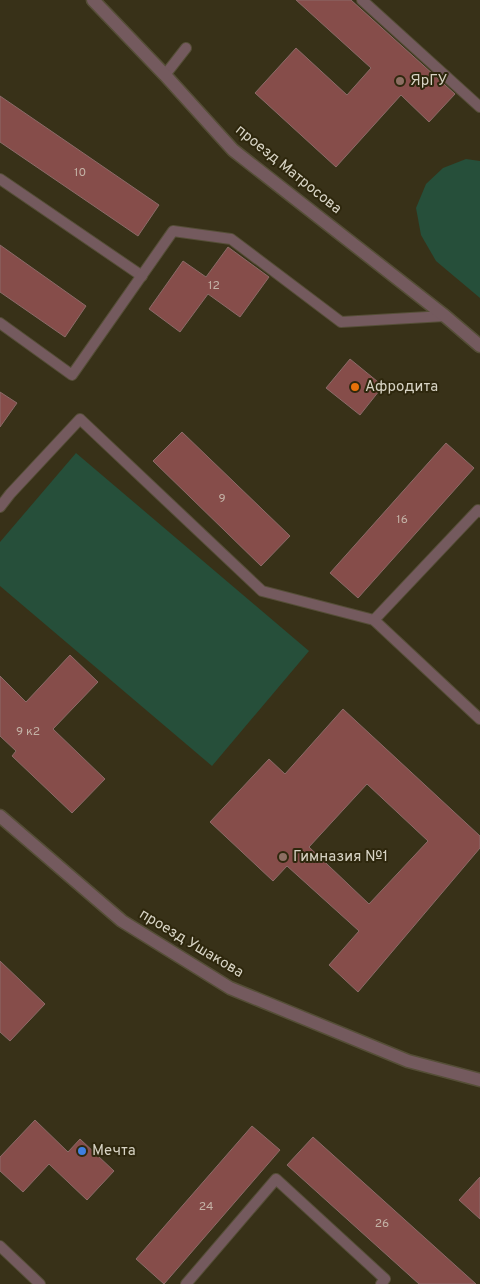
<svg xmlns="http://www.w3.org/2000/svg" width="480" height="1284" font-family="Overpass,sans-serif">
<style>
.green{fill:#264f3a}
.building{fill:#864d4a;stroke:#8b6b68;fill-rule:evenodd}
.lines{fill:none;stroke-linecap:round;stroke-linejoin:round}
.service-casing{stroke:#554e37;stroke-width:12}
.minor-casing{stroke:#554e37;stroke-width:15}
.service{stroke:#745a5e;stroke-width:10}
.minor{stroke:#745a5e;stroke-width:12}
.education-dot{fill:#8d6e63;stroke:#2e270d;stroke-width:2}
.food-dot{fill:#e8710a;stroke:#2e270d;stroke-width:2}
.shop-dot{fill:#3f7fe0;stroke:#2e270d;stroke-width:2}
.labels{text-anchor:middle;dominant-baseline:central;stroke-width:4;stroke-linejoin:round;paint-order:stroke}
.number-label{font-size:12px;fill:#c3b2a6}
.poi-label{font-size:15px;fill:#d7d3c4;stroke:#2e270d;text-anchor:start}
.street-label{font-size:15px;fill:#d7d3c4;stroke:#2e270d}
</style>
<rect width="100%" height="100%" fill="#383118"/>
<g class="green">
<path d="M466,159L480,161V298L436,261L421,235L416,208L426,184L443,168Z"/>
<path d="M76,453L309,651L212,766L0,586V542Z"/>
</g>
<g class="building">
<path d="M296,0H351L455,94L429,122L401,95L336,167L255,93L296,48L347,95L371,68Z"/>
<path d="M0,96L159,205L138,236L0,142Z"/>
<path d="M0,245L86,306L65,337L0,292Z"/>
<path d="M228,247L269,277L240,317L208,294L180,332L149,309L183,261L206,277Z"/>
<path d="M350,359L383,386L360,415L326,388Z"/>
<path d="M0,392L17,403L0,427Z"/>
<path d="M182,432L290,536L261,566L153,461Z"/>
<path d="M446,443L474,468L358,598L330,573Z"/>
<path d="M70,655L98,682L53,729L105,779L72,813L12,756L16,751L0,736V676L26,702Z"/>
<path d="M343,709L480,836V848L358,992L329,965L359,931L287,866L273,881L210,822L269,759L285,774ZM367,784L428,841L369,904L309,847Z"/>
<path d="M0,961L45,1004L10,1041L0,1032Z"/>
<path d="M35,1120L68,1152L80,1139L114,1171L87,1200L49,1164L23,1192L0,1171V1157Z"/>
<path d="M252,1126L280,1150L164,1284L136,1259Z"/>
<path d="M313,1137L476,1284H419L287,1165Z"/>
<path d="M480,1177V1219L459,1200Z"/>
</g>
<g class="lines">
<g class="service-casing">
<g id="service">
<path d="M362,0L480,107"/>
<path d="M165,75L186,48"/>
<path d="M0,179L142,276"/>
<path d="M0,323L72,375L173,231L231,239L341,322L445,316"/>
<path d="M0,507L10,494L80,419L262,591L374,620"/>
<path d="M480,512L478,510L374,620L480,719"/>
<path d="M0,1246L40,1284"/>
<path d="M186,1284L276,1179L385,1279L381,1284"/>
</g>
</g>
<g class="minor-casing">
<g id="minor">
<path d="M93,0L165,75L233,150L445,316L480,346"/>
<path d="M0,816L122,921L230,988L408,1061L480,1080"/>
</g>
</g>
<use href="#service" class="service"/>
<use href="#minor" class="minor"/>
</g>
<g class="education-dot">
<circle cx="400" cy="81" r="5"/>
<circle cx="283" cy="857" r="5"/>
</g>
<circle class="food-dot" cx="355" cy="387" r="5"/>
<circle class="shop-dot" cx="82" cy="1151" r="5"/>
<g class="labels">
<g class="number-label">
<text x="80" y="173">10</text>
<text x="214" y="286">12</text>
<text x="222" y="499">9</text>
<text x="402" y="520">16</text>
<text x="28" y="732">9 к2</text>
<text x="206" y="1207">24</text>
<text x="382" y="1224">26</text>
</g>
<g class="poi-label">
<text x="410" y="81">ЯрГУ</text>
<text x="365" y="387">Афродита</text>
<text x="293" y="857">Гимназия №1</text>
<text x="92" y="1151">Мечта</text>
</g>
<g class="street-label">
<text transform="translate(288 170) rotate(39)">проезд Матросова</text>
<text transform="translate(191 944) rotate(31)">проезд Ушакова</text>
</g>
</g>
</svg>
